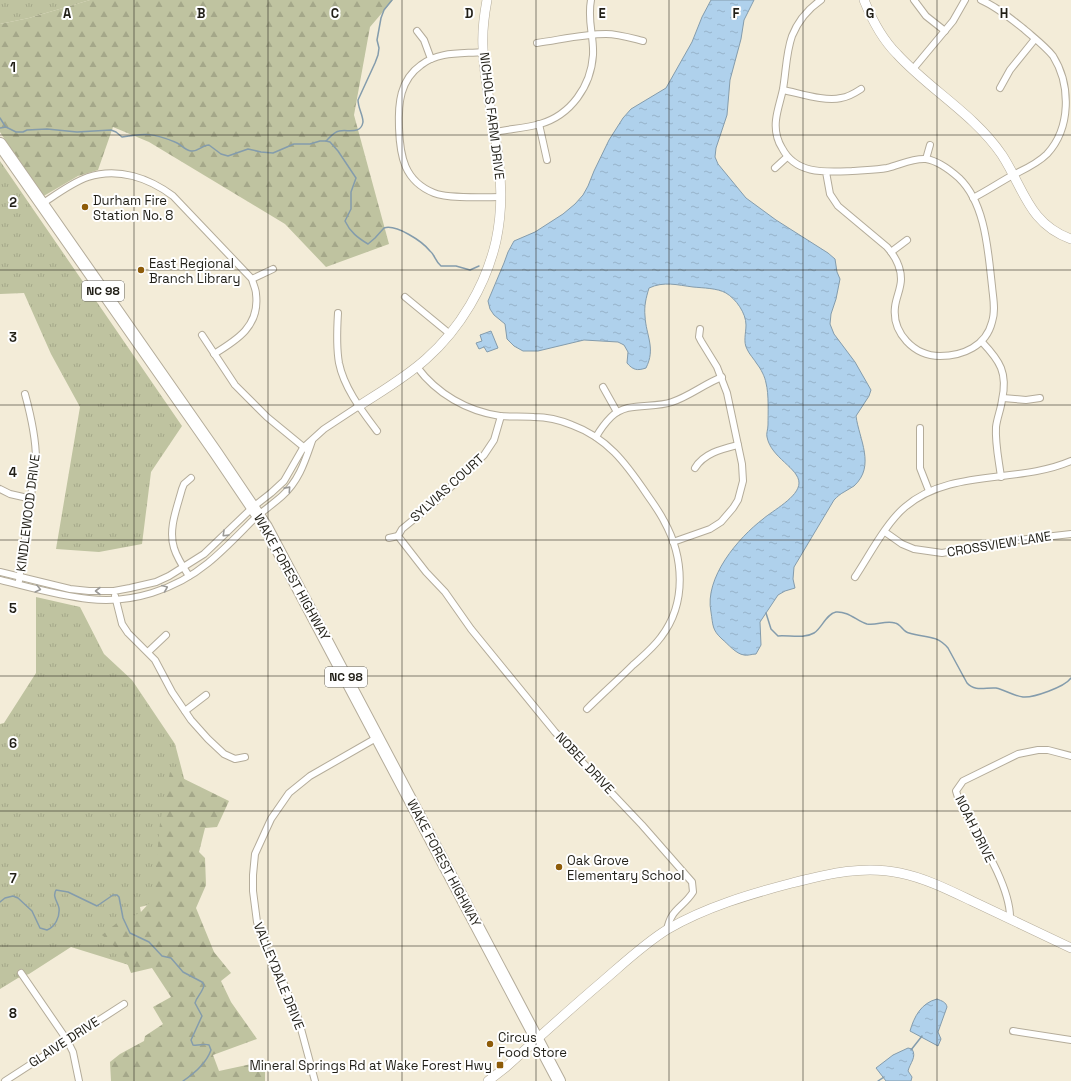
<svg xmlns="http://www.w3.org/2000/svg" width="1071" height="1081" font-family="'Space Grotesk',sans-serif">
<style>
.grass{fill:url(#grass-tufts)}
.forest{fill:url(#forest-firs)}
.water{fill:url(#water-ripples);stroke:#849cac}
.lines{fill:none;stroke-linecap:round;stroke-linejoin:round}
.stream{stroke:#849cac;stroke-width:1.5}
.street-casing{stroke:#b4ac9a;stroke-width:8}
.secondary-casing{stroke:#b4ac9a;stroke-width:10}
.highway-casing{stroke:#b4ac9a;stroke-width:14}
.street{stroke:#fff;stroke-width:6}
.secondary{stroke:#fff;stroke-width:9}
.highway{stroke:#fff;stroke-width:12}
.oneway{stroke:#9b9a97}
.grid{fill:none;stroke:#211f17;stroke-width:1;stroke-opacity:0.55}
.poi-dot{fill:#8e5c09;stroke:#fff;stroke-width:1.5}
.labels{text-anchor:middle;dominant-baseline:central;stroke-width:4;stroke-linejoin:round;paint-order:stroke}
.shield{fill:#fff;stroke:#64625d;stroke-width:1}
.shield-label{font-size:12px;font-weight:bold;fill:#211f17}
.street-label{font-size:13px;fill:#211f17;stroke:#fff}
.poi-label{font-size:13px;fill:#211f17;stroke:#fff;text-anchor:start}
.grid-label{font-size:13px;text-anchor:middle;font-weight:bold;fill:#211f17;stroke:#fff;stroke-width:4;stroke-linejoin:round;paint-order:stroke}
</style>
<defs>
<pattern id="grass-tufts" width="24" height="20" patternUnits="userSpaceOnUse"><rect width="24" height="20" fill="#bfc3a0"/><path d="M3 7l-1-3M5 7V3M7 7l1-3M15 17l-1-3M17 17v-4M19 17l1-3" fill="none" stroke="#a4a789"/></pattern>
<pattern id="forest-firs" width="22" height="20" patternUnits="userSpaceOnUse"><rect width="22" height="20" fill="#bfc3a0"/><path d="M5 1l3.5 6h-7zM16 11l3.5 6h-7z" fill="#a4a789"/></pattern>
<pattern id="water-ripples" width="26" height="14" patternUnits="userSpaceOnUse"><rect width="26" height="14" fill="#afd1ec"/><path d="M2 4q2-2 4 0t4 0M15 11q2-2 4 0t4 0" fill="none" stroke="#96b3ca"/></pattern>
</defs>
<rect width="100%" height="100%" fill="#f3ecd8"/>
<g class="grass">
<path d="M0,0H90L29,18L0,24Z"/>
<path d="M0,161L182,426L151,472L142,544L99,552L56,549L80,407L51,354L24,293L0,294Z"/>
<path d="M36,597L80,607L104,654L132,680L175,744L189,797L200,893L140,907L150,964L132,966L71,947L29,974L18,978L0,989V724L4,723L36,673Z"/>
</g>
<g class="forest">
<path d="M90,0H393L370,27L354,115L389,244L326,267L285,224L149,142L113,127L98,170L78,176L42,197L0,132V24L29,18Z"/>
<path d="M170,772L229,801L217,827L205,828L199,852L205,858L206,885L196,908L214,952L231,973L221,981L231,1002L257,1039L213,1055L219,1071L265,1061V1081H111L110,1062L120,1054L144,1041L145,1036L163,1024L153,1007L171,997L152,968L131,973L124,955L102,935L118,922L140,913L153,899L160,823Z"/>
</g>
<g class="water">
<path d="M711,0H754L744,20L741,39L730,80L727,115L716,148L715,157L718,164L746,198L776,220L828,253L835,259L837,272L840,279L836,299L831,314L830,324L834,334L855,362L871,390L869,396L856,416C859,439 876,466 854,486C851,488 847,490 844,492C840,494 837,497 834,500L794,567L793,579L795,588L785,591L778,595L760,622L761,645L756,654C752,654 747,656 744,655C736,654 728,644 722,639C712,630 713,625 711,612C704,578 738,538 763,519C772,511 799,497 799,483C799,468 771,458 767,437C766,434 768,429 768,425C768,414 769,394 766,383C765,377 761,369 757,364C754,359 749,354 747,349C743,342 746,333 746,325C746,313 736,299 726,293C717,288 703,288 693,287C677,285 664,281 649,288C646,298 644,306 645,316C646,336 656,348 646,368C637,371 633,370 627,363L628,352L624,345L618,342L584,340L538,351H523L514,346L507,339L505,324L494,315L490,309L488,301L504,263L508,252L514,241L535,232L563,214L575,204L583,195L588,186L594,171L609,140L623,118L631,109L666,88L692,42L702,17Z"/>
<path d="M491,331L498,348L487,352L484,347L479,349L476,343L482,341L480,335Z"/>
<path d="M937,999C942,1001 946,1002 947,1007L938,1032L941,1039L938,1046L910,1031C914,1017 921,1003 937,999Z"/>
<path d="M908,1048L912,1049C917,1057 910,1063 908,1071L912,1077L911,1081H886L876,1068L893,1055Z"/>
</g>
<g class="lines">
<g class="stream">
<path d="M0,118L5,126"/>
<path d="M0,128L6,127L16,132H23L27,130L47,129L77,132L111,130L116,132L122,137C145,133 153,133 175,142C181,144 184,150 191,151C198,152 202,145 209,145L221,154L228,156L248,149L261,152L273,153L294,144H310L320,141H326L330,142L338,151L356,178L351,192V209L345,221C350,232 358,238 368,244L375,238L384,228C396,224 422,241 430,251C435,255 435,261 441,266H456L470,270L479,266"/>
<path d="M326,141C330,137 334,132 339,131C347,129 361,135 363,122C363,115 358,108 358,100L375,63L378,55L379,48L377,40L381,18L384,10L392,0"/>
<path d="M766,613L771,629L778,636C789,635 804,639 814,633C822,628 826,614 836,612C848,611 857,621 867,624C876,626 885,620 895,623C901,624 903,632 909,633C925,638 936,634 948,648L967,683C975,692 986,687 996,688C1005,690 1014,696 1023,697C1033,698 1065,687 1071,678"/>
<path d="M0,902L5,898L13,896L18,898L32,911L40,928L47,930C55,927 60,917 59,908C58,902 52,897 56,890L68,892L97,906L113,895H117L119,897L123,918L130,933L149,942L162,956L171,958L183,972L202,982L204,985C203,992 197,996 195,1003L202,1016L191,1040L193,1045C199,1046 204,1043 209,1045L211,1050C206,1064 195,1073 183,1081"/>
<path d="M911,1050L922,1036"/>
<path d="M878,1081L884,1077"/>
</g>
<g class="street-casing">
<g id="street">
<path d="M821,0C808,9 798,21 792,36C786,53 786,72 783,89C781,99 777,110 776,120C775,129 777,140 782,148C796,175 826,172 852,171C863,170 876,170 887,168C900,165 912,158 926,159C939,161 950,170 959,178C986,204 988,252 992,286C993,298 996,310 992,322C986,346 963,356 940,356C914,356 892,333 895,307C896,297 901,289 901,279C901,267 895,256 887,247L838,206L830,194L826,172"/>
<path d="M914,0L926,16L945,31"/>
<path d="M417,31L424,40L431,59"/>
<path d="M537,43C559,40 583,34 606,34C618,34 631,38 643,41"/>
<path d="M483,52C462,54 439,51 421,65C400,80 398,103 399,128C400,156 404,181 434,193C448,199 485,197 501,197"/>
<path d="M913,69L953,21L965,0"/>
<path d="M1000,88L1010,70L1035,39"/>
<path d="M783,90C799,93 825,102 841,98C849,97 855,93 861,89"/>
<path d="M539,124L547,160"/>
<path d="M495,132C510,129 526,128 540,124C571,115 591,86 593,55C594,35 587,21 591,0"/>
<path d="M926,159L930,145"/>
<path d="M775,168L787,157"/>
<path d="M973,198C987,191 1000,182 1013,175C1025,169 1037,164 1047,154C1071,128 1071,85 1053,56C1045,46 1033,37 1024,29C1010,18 997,7 981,0"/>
<path d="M42,204C57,194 71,183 88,177C118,167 149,178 173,196L252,279C253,284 256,289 256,294C260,326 237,340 214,354"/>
<path d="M891,252L907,240"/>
<path d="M252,279L273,269"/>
<path d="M405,297L450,334"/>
<path d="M338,313C337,329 336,346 339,363C344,388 362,411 377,431"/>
<path d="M202,335L235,385L267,417L306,449"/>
<path d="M982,342C1000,361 1008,373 1002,400C1001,409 997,418 996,427C995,444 999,461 1001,477"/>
<path d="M417,367C437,394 467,411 500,416C511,417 523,416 534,417C547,417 560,420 572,425C607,438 625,462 646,493C652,502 659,511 664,521C684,557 687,603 661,637C653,648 643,656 633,665C618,680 602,694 587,709"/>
<path d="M603,387L617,412"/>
<path d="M1003,398L1026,400L1040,398"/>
<path d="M501,416L494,440L484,455L435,502L402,529L398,536L426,572L445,592L471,629L555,732L586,766L642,825L692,882L693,892C683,908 671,908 667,930"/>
<path d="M920,428V468L929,491"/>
<path d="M596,437C600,430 605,423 611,417C627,401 652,409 672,402C690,396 704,384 722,377"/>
<path d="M695,468C704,453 722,449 738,445"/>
<path d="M0,489L10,494L32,499"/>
<path d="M885,532L902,544L914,549L942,553L1009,541L1071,534"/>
<path d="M389,538L398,536"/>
<path d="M673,542L710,529L721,522L733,508L738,500L743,481L742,464L727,393L717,367L701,341L699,337L700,329"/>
<path d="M0,572L70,589L89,591H114L130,588L156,582L169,576L204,554L253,507L271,493L284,481L303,448L324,429L359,406"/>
<path d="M189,576C183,567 177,558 174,548C168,529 177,508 182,489L184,484L191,478"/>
<path d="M855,577C869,556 886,523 905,507C950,468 1018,484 1071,461"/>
<path d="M0,580C29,587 59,596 89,599C131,604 175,590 208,563C224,550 238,535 252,521C261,512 272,505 282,496C299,481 305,461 312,441"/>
<path d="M19,581L36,460C36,437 31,416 25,394"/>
<path d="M115,596L122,624L128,633L155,660L172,692L191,720L208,739L224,754L235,759L245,757"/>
<path d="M148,652L166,635"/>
<path d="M185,711L206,695"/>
<path d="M1010,919C1011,891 986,849 972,825C966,814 959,803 956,791L963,781L1018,754L1038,750H1048L1071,756"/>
<path d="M21,973L67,1040L73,1052L79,1081"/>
<path d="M1013,1031L1071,1040"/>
<path d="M5,1081L124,1004"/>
<path d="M315,1081L297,1014L285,986L266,948L257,922L253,891V875L255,854L271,819L289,793L310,776L378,737"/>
</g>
</g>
<g class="secondary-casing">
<g id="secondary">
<path d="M864,0C872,20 882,39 897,54C930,90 974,114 1002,155C1024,189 1029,224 1071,239"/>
<path d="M359,406C382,391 406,377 426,359C460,329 486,285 496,241C502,213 502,184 498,156C494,120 484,84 483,48C482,32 484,16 487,0"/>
<path d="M488,1081L506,1067C538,1038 570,1009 603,981C624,963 645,943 668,929C706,907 750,894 792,883C828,874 863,865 900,873C925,878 949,890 972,901C1005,917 1038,932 1071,948"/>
</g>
</g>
<g class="highway-casing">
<path id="highway" d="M0,144L216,453L266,527L559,1081"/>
</g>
<use href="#street" class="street"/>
<use href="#secondary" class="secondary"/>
<use href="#highway" class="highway"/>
</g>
<defs><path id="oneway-chevron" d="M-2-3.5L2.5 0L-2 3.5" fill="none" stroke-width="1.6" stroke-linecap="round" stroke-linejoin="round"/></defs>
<g class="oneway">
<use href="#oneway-chevron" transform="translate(288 489) rotate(-48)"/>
<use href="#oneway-chevron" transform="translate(225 534) rotate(136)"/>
<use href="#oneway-chevron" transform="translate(165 588) rotate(-23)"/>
<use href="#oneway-chevron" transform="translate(38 589) rotate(14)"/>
<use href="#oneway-chevron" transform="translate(98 591) rotate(-180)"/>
</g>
<path class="grid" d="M134,0V1081M268,0V1081M402,0V1081M536,0V1081M669,0V1081M803,0V1081M937,0V1081M0,135H1071M0,270H1071M0,405H1071M0,540H1071M0,676H1071M0,811H1071M0,946H1071"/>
<g class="poi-dot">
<circle cx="85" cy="207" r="4"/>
<circle cx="141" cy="270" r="4"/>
<circle cx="559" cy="867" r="4"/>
<circle cx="490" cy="1044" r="4"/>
<rect x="496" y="1061" width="8" height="8" rx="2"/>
</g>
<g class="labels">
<g class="shield">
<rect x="82" y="281" width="42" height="20" rx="3"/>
<rect x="325" y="667" width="42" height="20" rx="3"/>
</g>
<g class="shield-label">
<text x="103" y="291">NC 98</text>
<text x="346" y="677">NC 98</text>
</g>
<g class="street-label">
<text transform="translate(492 116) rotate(83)">NICHOLS FARM DRIVE</text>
<text transform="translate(447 488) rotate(-42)">SYLVIAS COURT</text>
<text transform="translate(28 513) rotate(-83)">KINDLEWOOD DRIVE</text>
<text transform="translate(999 544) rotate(-9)">CROSSVIEW LANE</text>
<text transform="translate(292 577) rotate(61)">WAKE FOREST HIGHWAY</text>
<text transform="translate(585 763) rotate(47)">NOBEL DRIVE</text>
<text transform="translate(975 829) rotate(64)">NOAH DRIVE</text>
<text transform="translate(444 863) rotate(62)">WAKE FOREST HIGHWAY</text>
<text transform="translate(279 976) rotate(68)">VALLEYDALE DRIVE</text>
<text transform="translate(64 1042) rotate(-33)">GLAIVE DRIVE</text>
</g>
<g class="poi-label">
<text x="93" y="200">Durham Fire<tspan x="93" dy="15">Station No. 8</tspan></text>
<text x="149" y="263">East Regional<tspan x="149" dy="15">Branch Library</tspan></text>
<text x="567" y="860">Oak Grove<tspan x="567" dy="15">Elementary School</tspan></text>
<text x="498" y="1037">Circus<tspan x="498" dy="15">Food Store</tspan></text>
<text x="492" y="1065" text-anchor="end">Mineral Springs Rd at Wake Forest Hwy</text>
</g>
</g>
<g class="grid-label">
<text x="67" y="18">A</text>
<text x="201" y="18">B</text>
<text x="335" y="18">C</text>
<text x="469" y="18">D</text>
<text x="602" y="18">E</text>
<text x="736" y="18">F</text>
<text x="870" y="18">G</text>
<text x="1004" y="18">H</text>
<text x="13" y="72">1</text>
<text x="13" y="207">2</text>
<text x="13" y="342">3</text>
<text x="13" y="477">4</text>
<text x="13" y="613">5</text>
<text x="13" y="748">6</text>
<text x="13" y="883">7</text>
<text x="13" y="1018">8</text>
</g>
</svg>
